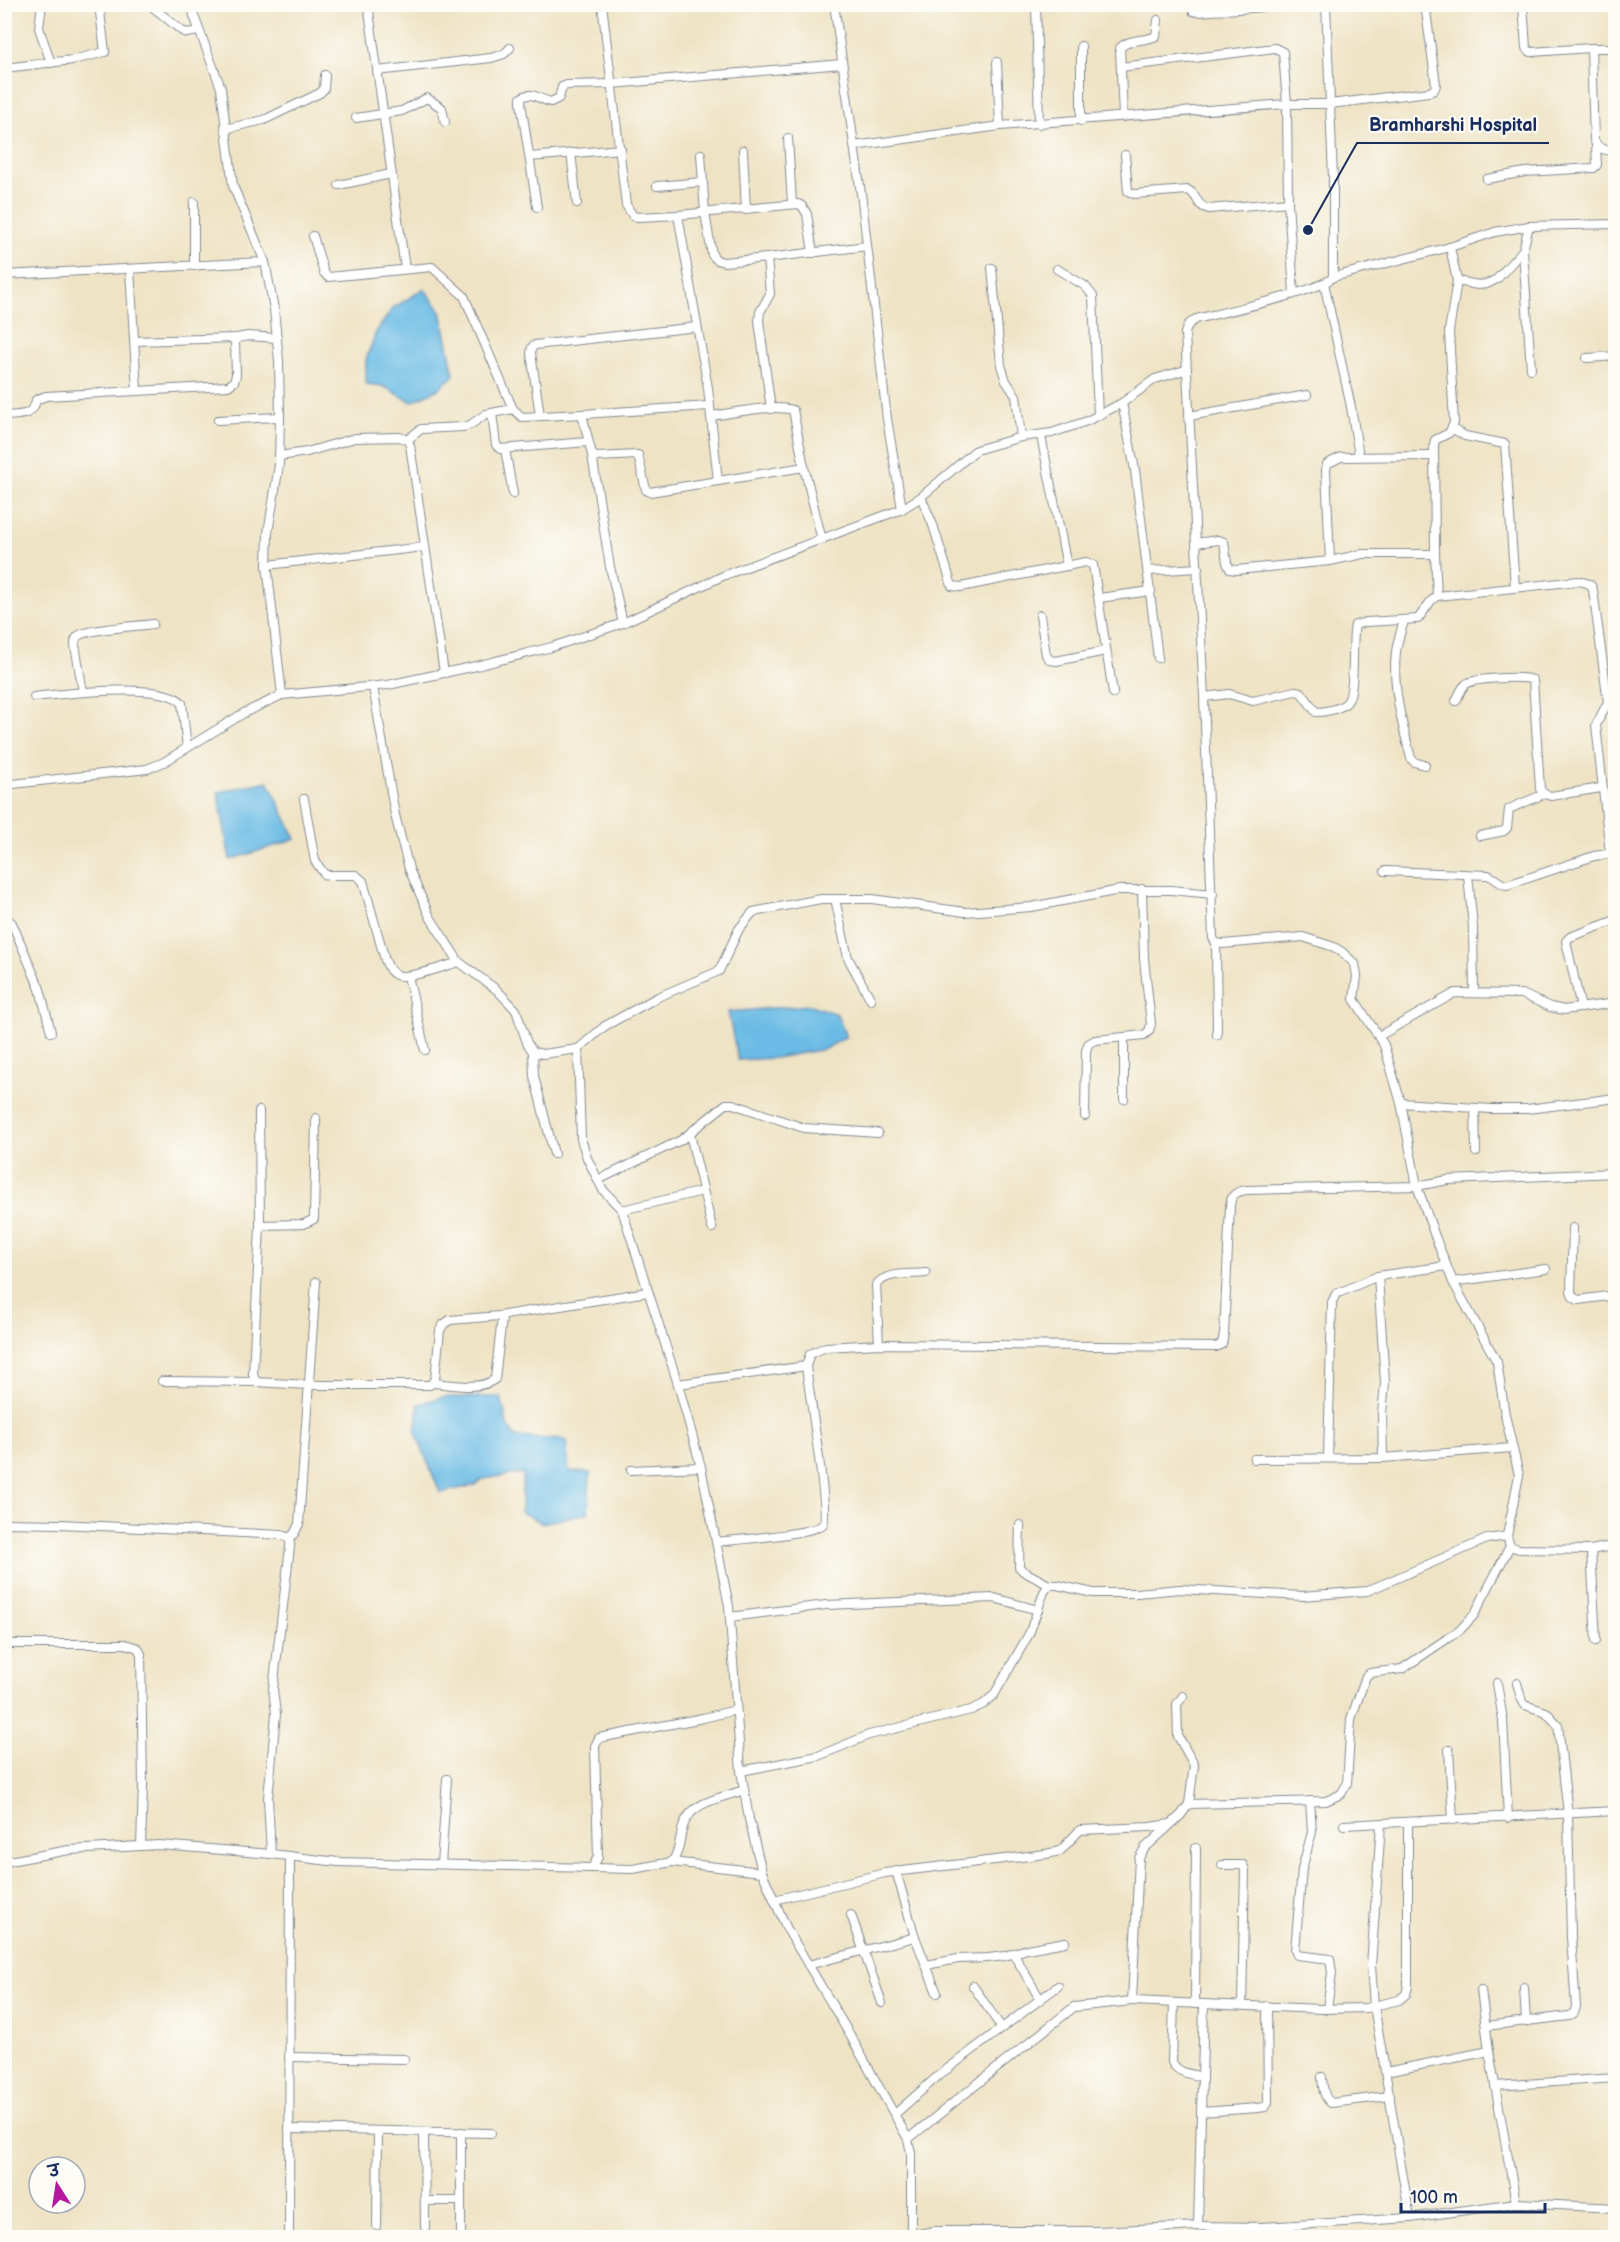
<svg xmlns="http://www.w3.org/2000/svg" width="1620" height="2242" font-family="'Balsamiq Sans','Playpen Sans Deva',sans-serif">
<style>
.water{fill:#6abbe5;stroke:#4275a2;stroke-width:1.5}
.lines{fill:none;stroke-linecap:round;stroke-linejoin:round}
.minor-casing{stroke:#848991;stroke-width:10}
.minor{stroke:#fff;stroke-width:8}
.leader{fill:none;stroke:#1b2f5e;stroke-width:2}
.callout-dot{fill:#1b2f5e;stroke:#fdfcf7;stroke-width:2}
.callout-label{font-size:18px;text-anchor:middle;font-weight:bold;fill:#1b2f5e;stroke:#fdfcf7;stroke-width:4.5;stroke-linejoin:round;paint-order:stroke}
</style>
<rect width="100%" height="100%" fill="#fdfcf7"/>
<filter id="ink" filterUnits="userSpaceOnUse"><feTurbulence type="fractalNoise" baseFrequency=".0167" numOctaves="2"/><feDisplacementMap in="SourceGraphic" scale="12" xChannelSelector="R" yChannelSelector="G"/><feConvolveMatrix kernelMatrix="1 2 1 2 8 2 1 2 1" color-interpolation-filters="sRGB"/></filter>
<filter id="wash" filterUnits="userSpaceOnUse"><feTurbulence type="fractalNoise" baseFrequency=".008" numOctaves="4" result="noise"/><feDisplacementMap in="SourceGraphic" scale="24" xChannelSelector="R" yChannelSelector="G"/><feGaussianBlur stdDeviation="1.35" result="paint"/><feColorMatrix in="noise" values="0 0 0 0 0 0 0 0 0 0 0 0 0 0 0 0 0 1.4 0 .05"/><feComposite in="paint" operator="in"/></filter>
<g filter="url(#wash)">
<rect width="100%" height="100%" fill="#eee3c4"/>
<g class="water">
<path d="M424,289L441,311L454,375L438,389L412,402L383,386L366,384V360L376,332L393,308Z"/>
<path d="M268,781L296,839L230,860L218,792Z"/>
<path d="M810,1005L837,1014L846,1037L825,1049L775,1058L738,1060L728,1012Z"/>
<path d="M443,1397H501L507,1424L515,1437L566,1440L569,1471L590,1473L588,1513L542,1523L521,1512L523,1473L483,1479L475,1485L440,1493L415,1431L419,1404Z"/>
</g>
</g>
<g filter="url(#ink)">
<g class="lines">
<g class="minor-casing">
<g id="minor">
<path d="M42,4L39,28L51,63"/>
<path d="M149,4L182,31L187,33L199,31"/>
<path d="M192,4L194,16L221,88L233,186L265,262L274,309L279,361L280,417L279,465L268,533L267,565L282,695"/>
<path d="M368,4L405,269"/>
<path d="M602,4L626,205L633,216L638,217L678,215L708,388L718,481L804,467L822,540"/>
<path d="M834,4L862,201L887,419L902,509"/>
<path d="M1036,4L1039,124"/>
<path d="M1190,4L1193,11L1198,12L1277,6"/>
<path d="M1326,4L1333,178V277C1317,293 1222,312 1196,319L1188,325L1185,333L1204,697L1213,938L1216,943L1223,944L1303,937L1334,947L1342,952L1355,964L1357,976L1354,999L1384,1045L1401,1103L1417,1186L1436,1239L1453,1282L1497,1362L1505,1415L1519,1475L1507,1536L1510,1546L1519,1549L1591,1550L1616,1545"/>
<path d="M1523,4L1526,48L1531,52L1591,48H1616"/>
<path d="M1615,4L1616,7"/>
<path d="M1081,46V121"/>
<path d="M1591,48L1594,140C1598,150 1606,150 1616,152"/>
<path d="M997,62L1000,126"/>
<path d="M1121,67L1275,48L1283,52L1287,104L1288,202L1294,293"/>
<path d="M4,68L73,60L105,52L99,4"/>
<path d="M377,71L491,58L504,54L510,48"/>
<path d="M1123,117L1120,48C1129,38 1144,42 1156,36L1158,20"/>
<path d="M356,118L402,111L427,98L442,108L445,122"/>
<path d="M225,129L264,120L320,93L324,89L325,75"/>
<path d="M788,138L792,204"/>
<path d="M854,146L1000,126L1287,104H1330L1429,92L1434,90L1436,85L1425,4"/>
<path d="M743,150L746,210"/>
<path d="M571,153L577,203"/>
<path d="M701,154L705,213L712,255L717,260L724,262L767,258L867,246"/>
<path d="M1125,155L1128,191L1134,194L1188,190C1200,196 1194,205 1209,209L1288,202"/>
<path d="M530,157L621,149"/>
<path d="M1487,179L1525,172L1594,168L1597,165L1596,145"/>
<path d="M339,185L391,174"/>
<path d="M657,186L703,182"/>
<path d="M194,202V266"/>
<path d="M537,207L521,103V98C532,90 539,100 551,102L559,98L562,87L567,85L612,84L842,64"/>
<path d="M678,215L798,204L802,206L807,214L813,253"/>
<path d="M313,236L324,273L328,277L432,267L464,296L513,409L522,417L582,414L592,455L597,457L638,455L646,490L650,492L718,481"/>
<path d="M1523,250L1531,369"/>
<path d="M767,258L770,294L760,312L759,321L771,409"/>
<path d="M992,268L1001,365L1006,381L1016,396L1021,437"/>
<path d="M130,269L137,391"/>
<path d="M1057,269L1085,286L1093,296L1098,416"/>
<path d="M4,275L265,262"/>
<path d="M1333,277L1450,247L1495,232L1529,226L1616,224"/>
<path d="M1457,281L1478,285L1487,284L1497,279L1523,250L1529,226"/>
<path d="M1324,283L1351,407L1359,456"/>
<path d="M134,341L237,338"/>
<path d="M1587,358L1616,356"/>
<path d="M1122,403L1135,470L1158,658"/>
<path d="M492,413L496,445L500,449L588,442"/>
<path d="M582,414L710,406"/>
<path d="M4,416C19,415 33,417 36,400L46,396L228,386L234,382L236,375L235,342L237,338L248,336L277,338"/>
<path d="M540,416L531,353L532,347L535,345L697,327"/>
<path d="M711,416C734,413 771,404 793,410L804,467"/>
<path d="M1189,416L1307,395"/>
<path d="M218,420L280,417"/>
<path d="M1452,428L1465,436L1505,444L1515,587"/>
<path d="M1041,436L1067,566"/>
<path d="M407,440L421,429L463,427L470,425L486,414L513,409"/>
<path d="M505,449L513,494"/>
<path d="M592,455L610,567L623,623"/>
<path d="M279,456L307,452L355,438L400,437L407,440L410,445L444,673"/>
<path d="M921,497L933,525L952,586L961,587L1086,562L1093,565L1113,693"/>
<path d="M1196,543L1218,540L1224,542L1227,563L1230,569L1236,570L1330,561L1363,554H1435"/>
<path d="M1330,561L1326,470L1327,464L1341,457L1434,456"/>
<path d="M267,565L424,547"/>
<path d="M1149,571L1198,568"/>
<path d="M1437,596L1579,581L1590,584L1593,590L1608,702L1596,725L1610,853"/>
<path d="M1099,598L1151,591"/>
<path d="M1040,615L1046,655L1050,660L1056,661L1106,651"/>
<path d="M1404,621C1401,631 1397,642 1396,652C1392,687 1402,724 1411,758L1414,762L1425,765"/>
<path d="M373,687L395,815L409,869L430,917L459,962L497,990L516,1010L527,1043L533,1052L543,1054L578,1049L605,1026L658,997L719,971L739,929L753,912L821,899H872L965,912L1031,907L1120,890H1171L1213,894"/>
<path d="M83,692L75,645C75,641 75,639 78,636C86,629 139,626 153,624"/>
<path d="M34,697C62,694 164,681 182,703L187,748"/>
<path d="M1204,697L1229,694L1253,701L1295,691L1301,692L1316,712C1325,712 1341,709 1347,702C1356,692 1351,642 1355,625L1366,622L1418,619L1431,601L1437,596L1435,554L1434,446L1435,440L1449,433L1454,423L1449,331L1457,281L1450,247"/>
<path d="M1456,701C1459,695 1461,688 1466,684C1474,678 1524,676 1533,680L1540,789L1544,794L1551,796L1601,788"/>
<path d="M4,785L147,769L164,762L244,713L282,695L388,685L476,666L552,647L623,623L725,575L902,509L921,497L976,450L1021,437L1052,433L1087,421L1122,403L1155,379L1185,370"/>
<path d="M304,799L315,861L325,875H356L363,881L385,960C388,966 389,972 396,975C409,980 445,966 459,962"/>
<path d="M1480,836L1504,831L1507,828L1509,809L1544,794"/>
<path d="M1385,871L1488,875C1496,878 1499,884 1507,885L1594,856L1615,853"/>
<path d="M1468,875L1473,927L1474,992"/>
<path d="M835,899L848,958L871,1000"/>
<path d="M4,917L12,923L40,989L51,1032"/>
<path d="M1216,943L1217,1035"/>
<path d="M408,976L425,1050"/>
<path d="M1581,1008L1566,941L1570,937L1616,920"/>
<path d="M1379,1036L1455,993L1522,994L1550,1007L1564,1010L1616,1003"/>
<path d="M578,1049L581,1139L587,1158L603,1190L622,1210L678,1384L701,1467L729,1606L741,1771L749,1819L762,1872L787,1929L850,2035L908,2139L911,2153V2238"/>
<path d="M533,1052L534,1076L554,1154"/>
<path d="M1124,1099V1037"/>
<path d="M1401,1103L1491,1109H1527L1616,1098"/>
<path d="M1475,1108L1476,1152"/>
<path d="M259,1111L260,1225L253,1374L256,1382L309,1385H430L435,1379L440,1330L444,1324L450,1320L499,1316L647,1292"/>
<path d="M1085,1116L1086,1051L1088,1044L1095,1040L1144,1035L1149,1031L1151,1024L1144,959L1142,889"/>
<path d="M690,1134L712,1228"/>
<path d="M598,1180L681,1140L726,1104H733L804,1128L878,1133"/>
<path d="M622,1210L703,1191"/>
<path d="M260,1225L304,1224L314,1219L316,1118"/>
<path d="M1573,1228L1571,1291L1573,1297L1578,1300L1616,1295"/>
<path d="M1378,1276L1385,1383L1382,1414L1383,1458"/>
<path d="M1453,1282L1546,1269"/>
<path d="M879,1344L876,1285C887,1271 910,1275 926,1273"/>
<path d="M162,1381L256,1382"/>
<path d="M434,1383C451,1384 480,1391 495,1379L502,1318L499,1316"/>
<path d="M678,1384L806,1366"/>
<path d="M1328,1457L1332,1302L1336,1294L1378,1276L1446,1266"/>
<path d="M1254,1459L1383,1458L1512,1448"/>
<path d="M631,1470L701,1467"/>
<path d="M4,1523L60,1524L282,1535C289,1538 291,1540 290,1547L273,1689L276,1714L268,1798L271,1854"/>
<path d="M1020,1525L1019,1567L1023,1571L1049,1585"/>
<path d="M288,1538L294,1534L299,1524L316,1282"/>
<path d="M716,1542C732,1540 816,1534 823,1524C830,1516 808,1386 806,1366L810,1354L826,1347L879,1344L1216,1347L1222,1344L1224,1334L1230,1206C1231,1195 1235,1192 1246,1190L1417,1186L1448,1180L1616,1173"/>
<path d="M1591,1550L1596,1641"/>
<path d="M730,1617L826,1605L994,1598L1038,1610"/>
<path d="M4,1644H125L138,1648L141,1654L143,1786L141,1846"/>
<path d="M1497,1683L1503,1720L1508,1818"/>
<path d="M1449,1750L1453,1820"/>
<path d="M741,1771L818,1756L869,1735L971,1710L984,1704L994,1695L1029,1634L1044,1592L1049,1585H1057L1093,1593H1137L1180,1589L1302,1596L1367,1591L1487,1539L1507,1536"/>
<path d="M1310,1801L1312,1832L1302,1869L1295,1950L1297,1955L1330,1959L1332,1973L1327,2009"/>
<path d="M1189,1804L1326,1801L1341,1794L1347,1784L1351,1719L1366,1676L1370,1673L1402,1669L1460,1630L1474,1615L1510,1546"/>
<path d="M1381,1824L1371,1966L1374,2006L1410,2218"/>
<path d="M1344,1825L1616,1811"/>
<path d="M4,1862L69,1850L159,1845L271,1854L338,1862L592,1868L598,1857L595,1746L599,1738L703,1718L736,1710"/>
<path d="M672,1862L762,1872"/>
<path d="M441,1864L447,1779"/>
<path d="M1222,1865H1243L1245,1870L1242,2005"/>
<path d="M592,1868L633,1869L672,1862C680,1851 679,1840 683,1827C690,1801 722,1798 744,1790"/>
<path d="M896,1871L915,1937L937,1993"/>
<path d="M774,1900L885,1873L1046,1854L1060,1851L1080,1830L1150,1827L1170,1824"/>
<path d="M851,1915L882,2003"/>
<path d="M1013,1953L1040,1999"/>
<path d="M808,1965L915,1937"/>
<path d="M926,1965L958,1959L988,1958L1005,1956L1027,1949L1065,1942"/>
<path d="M973,1986L1001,2027"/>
<path d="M1524,1987L1526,2022"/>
<path d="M1481,1990L1489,2051L1516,2203"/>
<path d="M1132,2001L1321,2009L1366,2008L1399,2000L1406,1994L1408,1986V1822"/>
<path d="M1174,2004L1172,2062C1177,2073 1191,2074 1202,2077"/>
<path d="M1195,2004L1196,1848"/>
<path d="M1486,2026L1569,2016L1574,2013L1576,2007L1571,1937L1568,1814L1558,1725L1546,1712L1525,1705L1521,1698L1517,1683"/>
<path d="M289,2057L404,2059"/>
<path d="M1386,2072L1489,2051"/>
<path d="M1322,2077C1323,2087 1323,2097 1331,2103L1390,2096"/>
<path d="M1495,2086L1616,2078"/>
<path d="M1201,2112L1258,2108L1265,2107L1268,2103L1267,2006"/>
<path d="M895,2114L938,2076L1058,1986"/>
<path d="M289,2129L491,2133"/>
<path d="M424,2132L425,2227"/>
<path d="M908,2139L1074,2007L1132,2001L1139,1858L1145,1848L1181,1815L1189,1804L1194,1765L1178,1736L1177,1704L1183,1696"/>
<path d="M425,2201H461"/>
<path d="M377,2226L378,2131"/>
<path d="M1198,2226L1204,2004"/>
<path d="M1262,2227V2238"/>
<path d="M289,2238L290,1856"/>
<path d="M461,2238V2132"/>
<path d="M901,2238L934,2231H1099L1198,2226L1262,2227L1410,2218L1516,2203L1616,2208"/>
</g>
</g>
<use href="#minor" class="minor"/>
</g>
</g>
<path class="leader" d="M1308 230L1357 143H1549"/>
<circle class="callout-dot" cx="1308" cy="230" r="6"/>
<g class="callout-label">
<text x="1453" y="131">Bramharshi Hospital</text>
</g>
<rect width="1620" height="2242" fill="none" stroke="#fdfcf7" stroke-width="24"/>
<g transform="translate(57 2185) rotate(348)"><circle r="28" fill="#fdfcf7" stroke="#a3aaba" stroke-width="1.5"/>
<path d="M0-4.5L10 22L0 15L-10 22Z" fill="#b5179e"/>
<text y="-9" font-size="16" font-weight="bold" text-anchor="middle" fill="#1b2f5e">उ</text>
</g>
<path d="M1401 2203v9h144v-9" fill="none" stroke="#1b2f5e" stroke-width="3"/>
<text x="1410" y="2203" font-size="18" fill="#1b2f5e" stroke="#fdfcf7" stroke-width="4.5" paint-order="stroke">100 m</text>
</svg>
